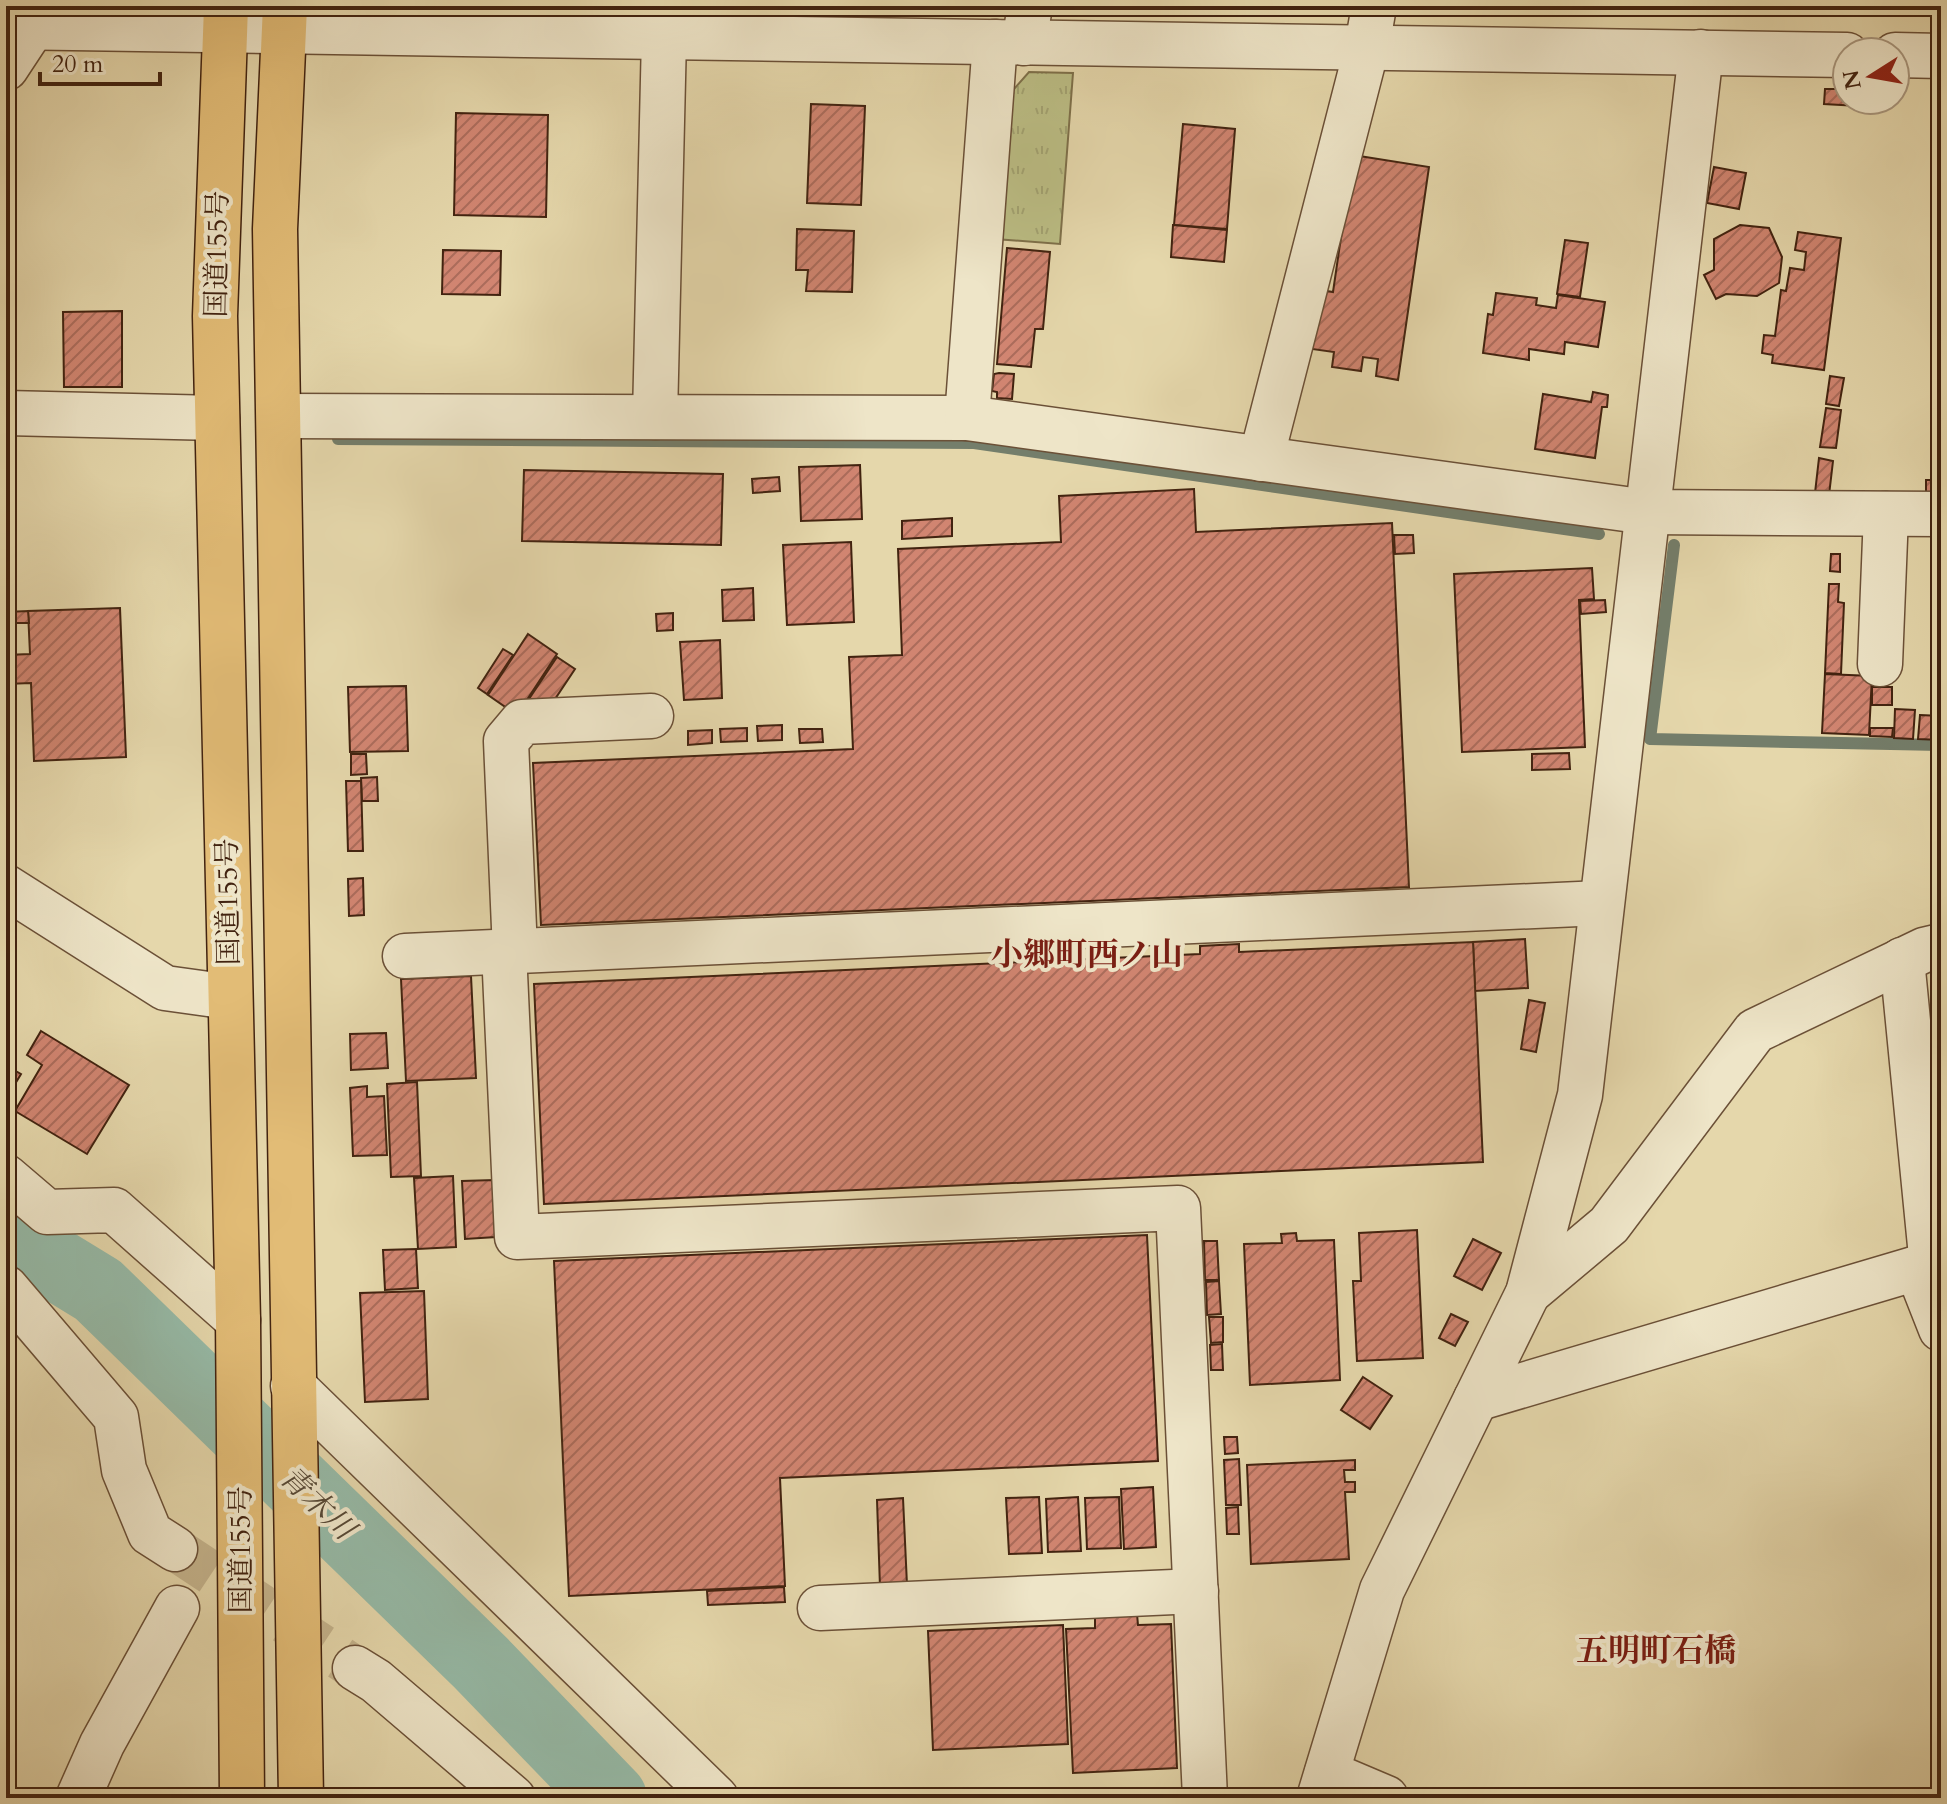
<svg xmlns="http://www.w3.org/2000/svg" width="1947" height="1804" font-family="Cardo,'Noto Serif JP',serif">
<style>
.grass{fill:url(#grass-tufts);stroke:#7e704a;stroke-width:2}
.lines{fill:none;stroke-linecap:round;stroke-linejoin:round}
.stream{stroke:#747e6b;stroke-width:12}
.river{stroke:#96baa7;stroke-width:72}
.building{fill:url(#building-hatch);stroke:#422310;stroke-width:2}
.minor-tunnel{stroke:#c4b38c;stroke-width:44;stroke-dasharray:44 22;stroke-linecap:butt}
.minor-casing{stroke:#6b5037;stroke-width:47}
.highway-casing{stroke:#422310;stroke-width:47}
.minor{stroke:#eee5c8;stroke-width:44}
.highway{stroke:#e2bc76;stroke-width:44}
.labels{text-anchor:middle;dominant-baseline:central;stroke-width:8;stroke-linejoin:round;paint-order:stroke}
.street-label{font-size:28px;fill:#422310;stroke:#eee5c8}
.water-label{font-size:30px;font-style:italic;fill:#574936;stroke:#eee5c8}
.quarter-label{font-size:32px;font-weight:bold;fill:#7a1f14;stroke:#eee5c8}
</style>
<defs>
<pattern id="grass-tufts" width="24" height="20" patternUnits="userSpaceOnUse" patternTransform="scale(2)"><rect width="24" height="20" fill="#bbbd84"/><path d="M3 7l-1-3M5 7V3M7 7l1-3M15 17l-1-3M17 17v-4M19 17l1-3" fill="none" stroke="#a2a271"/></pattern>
<pattern id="building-hatch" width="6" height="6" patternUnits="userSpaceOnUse" patternTransform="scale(2)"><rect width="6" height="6" fill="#d18571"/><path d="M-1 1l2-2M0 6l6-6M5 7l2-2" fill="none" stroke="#ab6c5b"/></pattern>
</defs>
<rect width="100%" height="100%" fill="#e5d7ab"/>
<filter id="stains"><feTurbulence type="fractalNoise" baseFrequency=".0025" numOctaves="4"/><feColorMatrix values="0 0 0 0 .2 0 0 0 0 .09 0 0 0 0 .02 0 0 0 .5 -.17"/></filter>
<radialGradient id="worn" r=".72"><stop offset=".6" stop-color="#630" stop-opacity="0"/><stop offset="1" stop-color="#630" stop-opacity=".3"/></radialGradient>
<path class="grass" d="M1029,72L1073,73L1060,244L995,239L1006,98Z"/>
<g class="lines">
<g class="stream">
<path d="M338,439L974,443L1599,534"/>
<path d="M1674,545L1650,739L1941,745"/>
</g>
<path class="river" d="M6,1228L26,1246L98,1290L481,1663L611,1798"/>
</g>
<g class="building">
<path d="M1404,6H1524L1523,9Z"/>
<path d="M1825,89H1847V100H1858V106L1824,104Z"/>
<path d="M811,104L865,106L861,205L807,203Z"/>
<path d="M456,113L548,115L546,217L454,215Z"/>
<path d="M1183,124L1235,129L1227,229L1174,225Z"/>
<path d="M1353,155L1429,167L1398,380L1376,376L1378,359L1363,357L1361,371L1332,367L1334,352L1312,349L1320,290L1333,292Z"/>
<path d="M1714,167L1746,173L1739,209L1707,203Z"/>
<path d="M1173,225L1227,230L1224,262L1171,257Z"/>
<path d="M1740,225L1769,228L1782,257L1779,283L1757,296L1726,294L1716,299L1704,275L1714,270V239Z"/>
<path d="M797,229L854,231L852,292L806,291L808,270H796Z"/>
<path d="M1798,232L1841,238L1824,370L1772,363L1773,355L1762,353L1764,335L1775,336L1781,290L1786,291L1790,268L1804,270L1806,252L1795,250Z"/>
<path d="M1565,240L1588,243L1580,297L1557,294Z"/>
<path d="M1007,248L1050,252L1043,329H1035L1031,367L997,364Z"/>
<path d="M443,250L501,251L500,295L442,294Z"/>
<path d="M1496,293L1537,298L1536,305L1556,308L1558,295L1605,302L1598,347L1565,342L1564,354L1529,349V360L1483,353L1488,314L1493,315Z"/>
<path d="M122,311V387H64L63,312Z"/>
<path d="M999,373L1014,374L1012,399L997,398V392L992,391L994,374Z"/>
<path d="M1830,376L1844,378L1839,406L1826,404Z"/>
<path d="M1593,392L1608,395L1607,407H1602L1595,458L1535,449L1543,394L1591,402Z"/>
<path d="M1826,408L1841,410L1836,448L1820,447Z"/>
<path d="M1819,458L1833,461L1829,495L1815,493Z"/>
<path d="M860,465L862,519L801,521L799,467Z"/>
<path d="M524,470L723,474L721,545L522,541Z"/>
<path d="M779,477L780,491L753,493L752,479Z"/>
<rect x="1926" y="480" width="15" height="14"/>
<path d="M1194,489L1196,532L1392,523L1409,887L541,925L533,763L853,749L849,657L902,655L898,549L1061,542L1059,496Z"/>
<path d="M952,518V536L902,539V521Z"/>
<path d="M1394,535H1413L1414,553L1395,554Z"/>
<path d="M851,542L854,622L787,625L783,545Z"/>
<path d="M1831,554H1840V572L1830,571Z"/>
<path d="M1592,568L1594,599L1579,600L1585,747L1462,752L1454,574Z"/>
<path d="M1829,584H1839L1838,602L1844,603L1841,674L1825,673Z"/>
<path d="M753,588L754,620L723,621L722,590Z"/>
<path d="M1605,600L1606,612L1581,614L1580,601Z"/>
<path d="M120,608L126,757L34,761L31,683L6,684V655L30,654L28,611Z"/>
<path d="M28,611L29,623H6V612Z"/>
<path d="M673,613V630L657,631L656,614Z"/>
<path d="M528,634L557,654L517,715L488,695Z"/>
<path d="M720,640L722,698L684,700L680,642Z"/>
<path d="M503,649L513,655L487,694L478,688Z"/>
<path d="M557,657L575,669L547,711L529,699Z"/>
<path d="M1825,674L1872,676L1869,735L1822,733Z"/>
<path d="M406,686L408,751L350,752L348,687Z"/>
<rect x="1872" y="687" width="20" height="18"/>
<path d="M1895,709L1915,710L1913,739L1894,738Z"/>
<path d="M1920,715L1941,716V740L1918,739Z"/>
<path d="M782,725V740L758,741L757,726Z"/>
<path d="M747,728V741L721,742L720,729Z"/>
<path d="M1870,728H1893L1892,737L1870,736Z"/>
<path d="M799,729H822L823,742L800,743Z"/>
<path d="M712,730V743L688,745V731Z"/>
<path d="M1569,753L1570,769L1532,770V754Z"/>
<path d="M351,754H366L367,774L351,775Z"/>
<path d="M377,777L378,801H362L361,778Z"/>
<path d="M346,781H361L363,851H348Z"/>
<path d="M363,878L364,915L349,916L348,879Z"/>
<path d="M1525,939L1528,988L1475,991L1473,942Z"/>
<path d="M1473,942L1483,1162L544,1204L534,984L1200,954V946L1239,944V952Z"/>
<path d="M471,976L476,1078L406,1081L401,979Z"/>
<path d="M1529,1000L1545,1003L1536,1052L1521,1049Z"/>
<path d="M41,1031L129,1085L87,1154L15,1111L42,1065L27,1055Z"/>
<path d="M386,1033L388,1068L351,1070L350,1034Z"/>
<path d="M7,1066L21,1074L6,1099V1068Z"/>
<path d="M417,1082L421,1176L391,1177L387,1084Z"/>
<path d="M367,1086V1097L384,1096L387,1155L353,1156L350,1088Z"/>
<path d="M453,1176L456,1247L418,1249L414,1178Z"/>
<path d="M494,1180L496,1237L465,1239L462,1181Z"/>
<path d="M1417,1230L1423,1358L1357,1361L1353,1281H1361L1359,1233Z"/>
<path d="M1296,1233L1297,1241L1334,1240L1340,1380L1250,1385L1244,1244L1282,1243L1281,1234Z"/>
<path d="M1147,1235L1158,1461L780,1478L785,1586L569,1596L554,1261Z"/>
<path d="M1473,1239L1501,1253L1482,1290L1454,1276Z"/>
<path d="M1204,1241H1217L1219,1280H1205Z"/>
<path d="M416,1249L418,1288L385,1290L383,1250Z"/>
<path d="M1219,1281L1221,1314L1207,1315L1206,1282Z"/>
<path d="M424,1291L428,1399L365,1402L360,1293Z"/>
<path d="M1451,1314L1468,1322L1455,1346L1439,1338Z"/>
<path d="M1209,1317H1223V1342L1211,1343Z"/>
<path d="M1222,1344L1223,1370H1211L1210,1345Z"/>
<path d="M1363,1377L1392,1396L1370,1429L1341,1410Z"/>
<path d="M1224,1437H1237L1238,1453L1225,1454Z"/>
<path d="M1239,1459L1241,1505H1226L1224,1460Z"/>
<path d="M1355,1460V1470H1344L1345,1482H1355V1492H1345L1349,1559L1251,1564L1247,1465Z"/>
<path d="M1153,1487L1156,1547L1124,1549L1121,1489Z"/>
<path d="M1039,1497L1042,1553L1009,1554L1006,1498Z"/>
<path d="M1078,1497L1081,1551L1048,1552L1046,1499Z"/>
<path d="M1119,1497L1121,1548L1087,1549L1085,1498Z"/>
<path d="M903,1498L907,1585L880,1587L877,1500Z"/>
<path d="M1238,1507L1239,1534H1227L1226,1508Z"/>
<path d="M784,1587L785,1602L708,1605L707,1591Z"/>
<path d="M1137,1614L1138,1625L1171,1624L1177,1768L1073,1773L1066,1629L1095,1628V1615Z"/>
<path d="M1063,1625L1068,1744L933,1750L928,1631Z"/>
</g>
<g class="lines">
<path class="minor-tunnel" d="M175,1549L355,1668"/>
<g class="minor-casing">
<g id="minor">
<path d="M6,27L1847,55"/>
<path d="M1024,43L1030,6"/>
<path d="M1895,55L1941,56"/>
<path d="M6,68L33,27L41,6"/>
<path d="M6,413L217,418"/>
<path d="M280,416L967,418L1647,512L1941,514"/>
<path d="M655,417L664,37"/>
<path d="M967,418L995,42"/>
<path d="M1261,459L1367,47L1374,6"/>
<path d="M1880,664L1886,514"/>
<path d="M6,887L165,988L230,997"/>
<path d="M504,951L517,1237L1178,1208L1205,1798"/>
<path d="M515,951L506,741L522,722L651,716"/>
<path d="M405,956L1601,903"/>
<path d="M1902,960L1932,1266"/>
<path d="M6,1177L47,1212L114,1210L238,1320"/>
<path d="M1917,1268L1941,1329"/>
<path d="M6,1288L116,1417L124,1470L150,1533L175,1549"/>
<path d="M1528,1293L1609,1225L1755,1031L1924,950L1941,946"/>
<path d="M293,1386L716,1798"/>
<path d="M1476,1399L1917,1268L1941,1265"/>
<path d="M820,1608L1196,1591"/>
<path d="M355,1668L376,1681L513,1798"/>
<path d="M1327,1773L1386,1798"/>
<path d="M78,1798L102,1744L177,1608"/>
<path d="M1319,1798L1382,1590L1528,1293L1580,1095L1701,52"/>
</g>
</g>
<g class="highway-casing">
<g id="highway">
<path d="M226,6L215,316L238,1320L242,1798"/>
<path d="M285,6L275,229L301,1798"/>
</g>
</g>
<use href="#minor" class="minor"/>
<use href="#highway" class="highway"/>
</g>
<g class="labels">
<g class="street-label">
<text transform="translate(217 254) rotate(-89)">国道155号</text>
<text transform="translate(228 902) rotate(-91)">国道155号</text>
<text transform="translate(241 1550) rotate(-90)">国道155号</text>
</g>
<g class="water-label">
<text transform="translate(317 1503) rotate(44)">青木川</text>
</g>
<g class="quarter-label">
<text x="1087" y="955">小郷町西ノ山</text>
<text x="1656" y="1651">五明町石橋</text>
</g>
</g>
<rect width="1947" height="1804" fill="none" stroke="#e5d7ab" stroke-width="32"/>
<rect x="8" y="8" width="1931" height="1788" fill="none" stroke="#422310" stroke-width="4"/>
<rect x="16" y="16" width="1915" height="1772" fill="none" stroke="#422310" stroke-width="2"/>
<g transform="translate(1871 76) rotate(259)"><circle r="38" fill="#eee5c8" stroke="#a9977e" stroke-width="2"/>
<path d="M0-6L14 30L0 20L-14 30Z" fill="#8f2418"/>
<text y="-12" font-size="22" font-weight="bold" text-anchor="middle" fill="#422310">N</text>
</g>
<path d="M40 72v12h120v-12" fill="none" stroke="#422310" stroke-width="4"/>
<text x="52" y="72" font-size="24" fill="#422310" stroke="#eee5c8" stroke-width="6" paint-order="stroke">20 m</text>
<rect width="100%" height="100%" filter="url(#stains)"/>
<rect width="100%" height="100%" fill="url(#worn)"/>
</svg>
